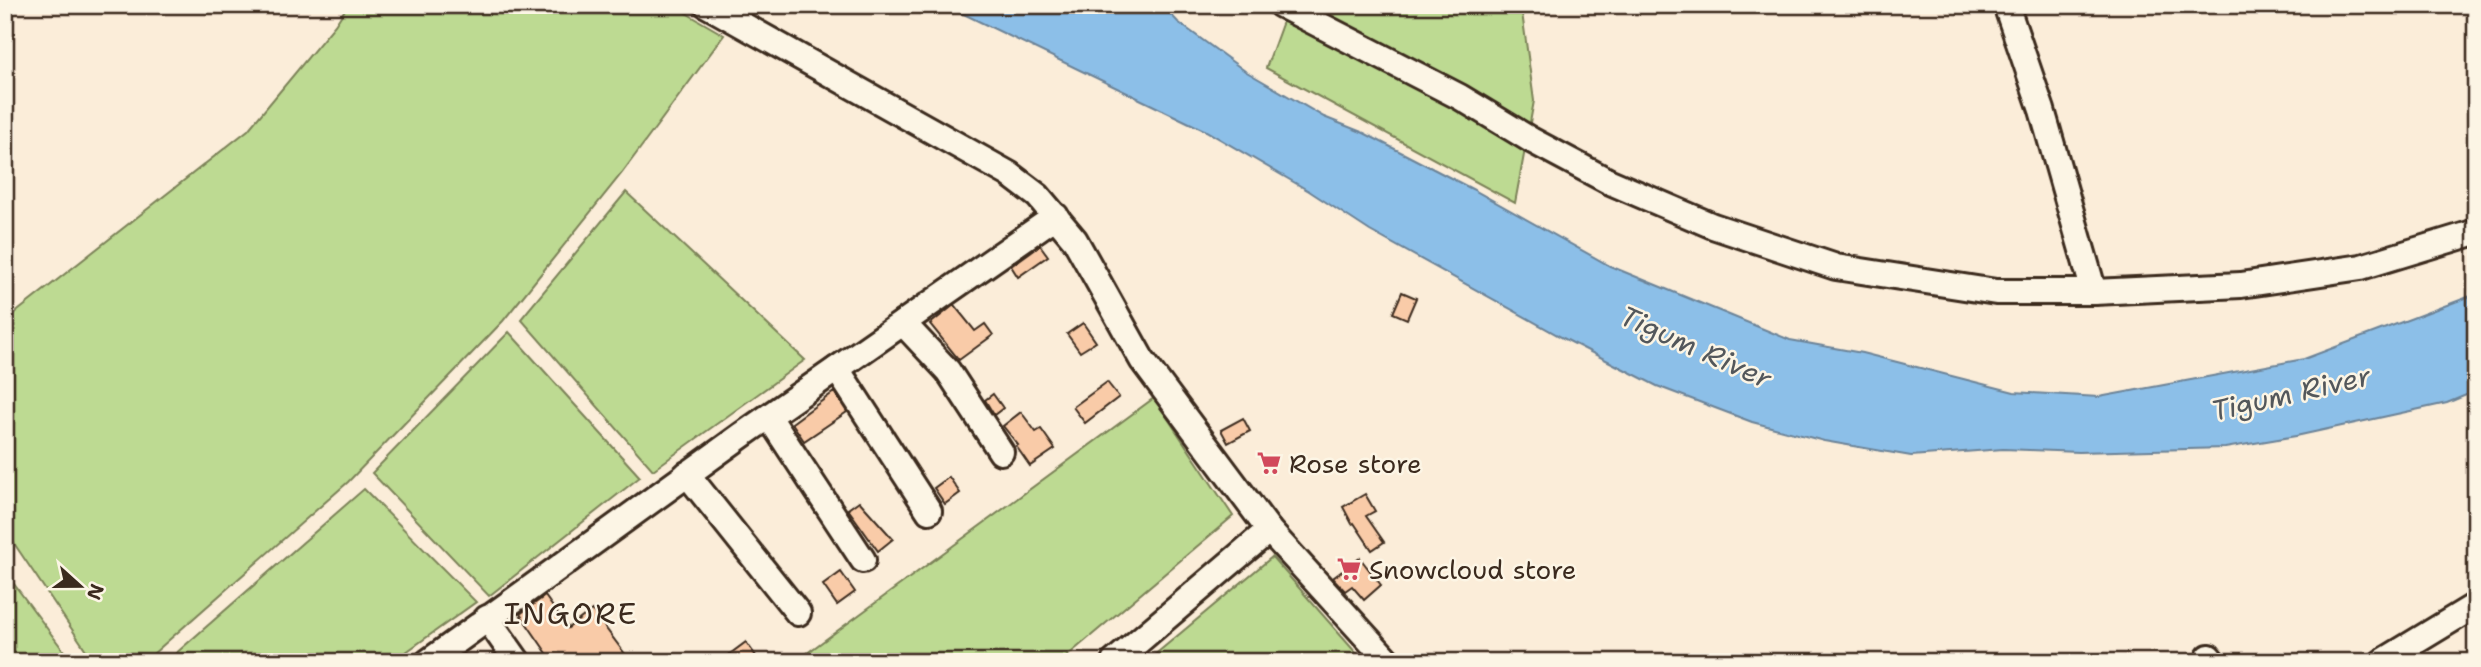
<svg xmlns="http://www.w3.org/2000/svg" width="2481" height="667" font-family="'Shantell Sans',sans-serif">
<style>
.green{fill:#bdda92;stroke:#7c8258;stroke-width:2}
.water{fill:#8cbfe8;stroke:#6c8397;stroke-width:2}
.building{fill:#f9cba8;stroke:#3b2a1e;stroke-width:2}
.lines{fill:none;stroke-linecap:round;stroke-linejoin:round}
.minor-casing{stroke:#3b2a1e;stroke-width:30}
.minor{stroke:#fcf5e5;stroke-width:24}
.labels{text-anchor:middle;dominant-baseline:central;stroke-width:5;stroke-linejoin:round;paint-order:stroke}
.poi-label{font-size:26px;fill:#3b2a1e;stroke:#fcf5e5;text-anchor:start}
.water-label{font-size:28px;font-style:italic;fill:#53575b;stroke:#fcf5e5}
.quarter-label{font-size:30px;letter-spacing:2px;fill:#3b2a1e;stroke:#fcf5e5}
</style>
<rect width="100%" height="100%" fill="#fbedd9"/>
<filter id="ink" filterUnits="userSpaceOnUse"><feTurbulence type="fractalNoise" baseFrequency=".0143" numOctaves="2"/><feDisplacementMap in="SourceGraphic" scale="14" xChannelSelector="R" yChannelSelector="G"/><feConvolveMatrix kernelMatrix="1 2 1 2 8 2 1 2 1" color-interpolation-filters="sRGB"/></filter>
<g filter="url(#ink)">
<g class="green">
<path d="M348,5H672L724,35L622,173L503,321L348,482L144,662H94L5,530V321L248,130L335,25Z"/>
<path d="M1289,5H1521L1534,101L1515,203L1266,68Z"/>
<path d="M626,192L805,360L653,470L521,319Z"/>
<path d="M509,332L640,477L489,596L372,473Z"/>
<path d="M1154,398L1233,516L1060,662H795Z"/>
<path d="M364,489L476,602L392,662H166Z"/>
<path d="M1272,557L1364,662H1146Z"/>
<path d="M5,572L72,662H5Z"/>
</g>
<path class="water" d="M945,5H1162L1178,22L1245,71L1324,117L1364,133L1472,189L1610,266L1790,340L1862,353L2014,392L2099,397L2304,359L2476,294V391L2447,403L2296,436L2225,448L2079,452L2003,449L1911,456L1824,441L1752,422L1657,386L1563,338L1370,231L1309,191L1206,131Z"/>
<g class="building">
<path d="M1040,245L1048,256L1018,277L1011,266Z"/>
<path d="M1402,292L1416,298L1407,319L1393,313Z"/>
<path d="M954,305L975,331L985,324L993,335L959,360L930,324Z"/>
<path d="M1083,323L1096,342L1080,352L1067,334Z"/>
<path d="M1107,382L1119,397L1085,423L1073,407Z"/>
<path d="M834,392L847,412L804,441L792,423Z"/>
<path d="M993,394L1003,408L994,415L985,400Z"/>
<path d="M1021,412L1036,432L1041,429L1055,449L1030,466L1016,446L1018,445L1003,426Z"/>
<path d="M1243,418L1250,431L1228,443L1221,430Z"/>
<path d="M949,477L960,493L945,504L934,488Z"/>
<path d="M1365,494L1375,511L1366,516L1384,542L1372,550L1354,523L1352,524L1343,507Z"/>
<path d="M859,501L893,539L878,551L848,509Z"/>
<path d="M1360,558L1381,585L1364,600L1352,586L1345,591L1333,578Z"/>
<path d="M841,572L855,592L837,605L823,585Z"/>
<path d="M545,596L568,628L592,610L631,662H553L520,614Z"/>
<path d="M746,642L756,656L748,662H719Z"/>
</g>
<g class="lines">
<g class="minor-casing">
<g id="minor">
<path d="M707,5L1009,174L1038,196L1075,240L1142,360L1269,530L1389,662"/>
<path d="M1281,5L1460,97L1531,140L1608,181L1713,226L1836,267L1996,292H2094L2241,285L2361,267L2476,232"/>
<path d="M2006,5L2042,110L2094,292"/>
<path d="M903,323L948,371L1001,452"/>
<path d="M837,369L929,511"/>
<path d="M769,417L863,560"/>
<path d="M687,474L798,613"/>
<path d="M487,618L518,662"/>
<path d="M2209,657L2213,662"/>
<path d="M428,662L742,435L1056,216"/>
<path d="M1114,662L1269,530"/>
<path d="M2382,662L2476,605"/>
</g>
</g>
<use href="#minor" class="minor"/>
</g>
</g>
<defs>
<g id="supermarket-bare" transform="scale(1.89)"><path d="M-6-5.5h2.5l.6 2H6L4.5 2H-2.5L-4.4-4H-6ZM-1.5 3.2a1.3 1.3 0 1 0 .1 0ZM3 3.2a1.3 1.3 0 1 0 .1 0Z" fill="#d1495b" stroke="#fcf5e5" stroke-width="2.5" paint-order="stroke"/></g>
</defs>
<g fill-rule="evenodd">
<use href="#supermarket-bare" x="1269" y="463"/>
<use href="#supermarket-bare" x="1349" y="569"/>
</g>
<g class="labels">
<g class="poi-label">
<text x="1289" y="463">Rose store</text>
<text x="1369" y="569">Snowcloud store</text>
</g>
<g class="water-label">
<text transform="translate(1696 347) rotate(24)">Tigum River</text>
<text transform="translate(2291 393) rotate(-13)">Tigum River</text>
</g>
<g class="quarter-label">
<text x="571" y="613">INGORE</text>
</g>
</g>
<rect width="2481" height="667" fill="none" stroke="#fcf5e5" stroke-width="28"/>
<rect x="14" y="14" width="2453" height="639" fill="none" stroke="#3b2a1e" stroke-width="2.5" filter="url(#ink)"/>
<g transform="translate(80 586) rotate(111)" stroke="#fcf5e5" stroke-width="5" paint-order="stroke">
<path d="M0-5L12 26L0 18L-12 26Z" fill="#3b2a1e"/>
<text y="-10" font-size="19" font-weight="bold" text-anchor="middle" fill="#3b2a1e">N</text>
</g>
</svg>
